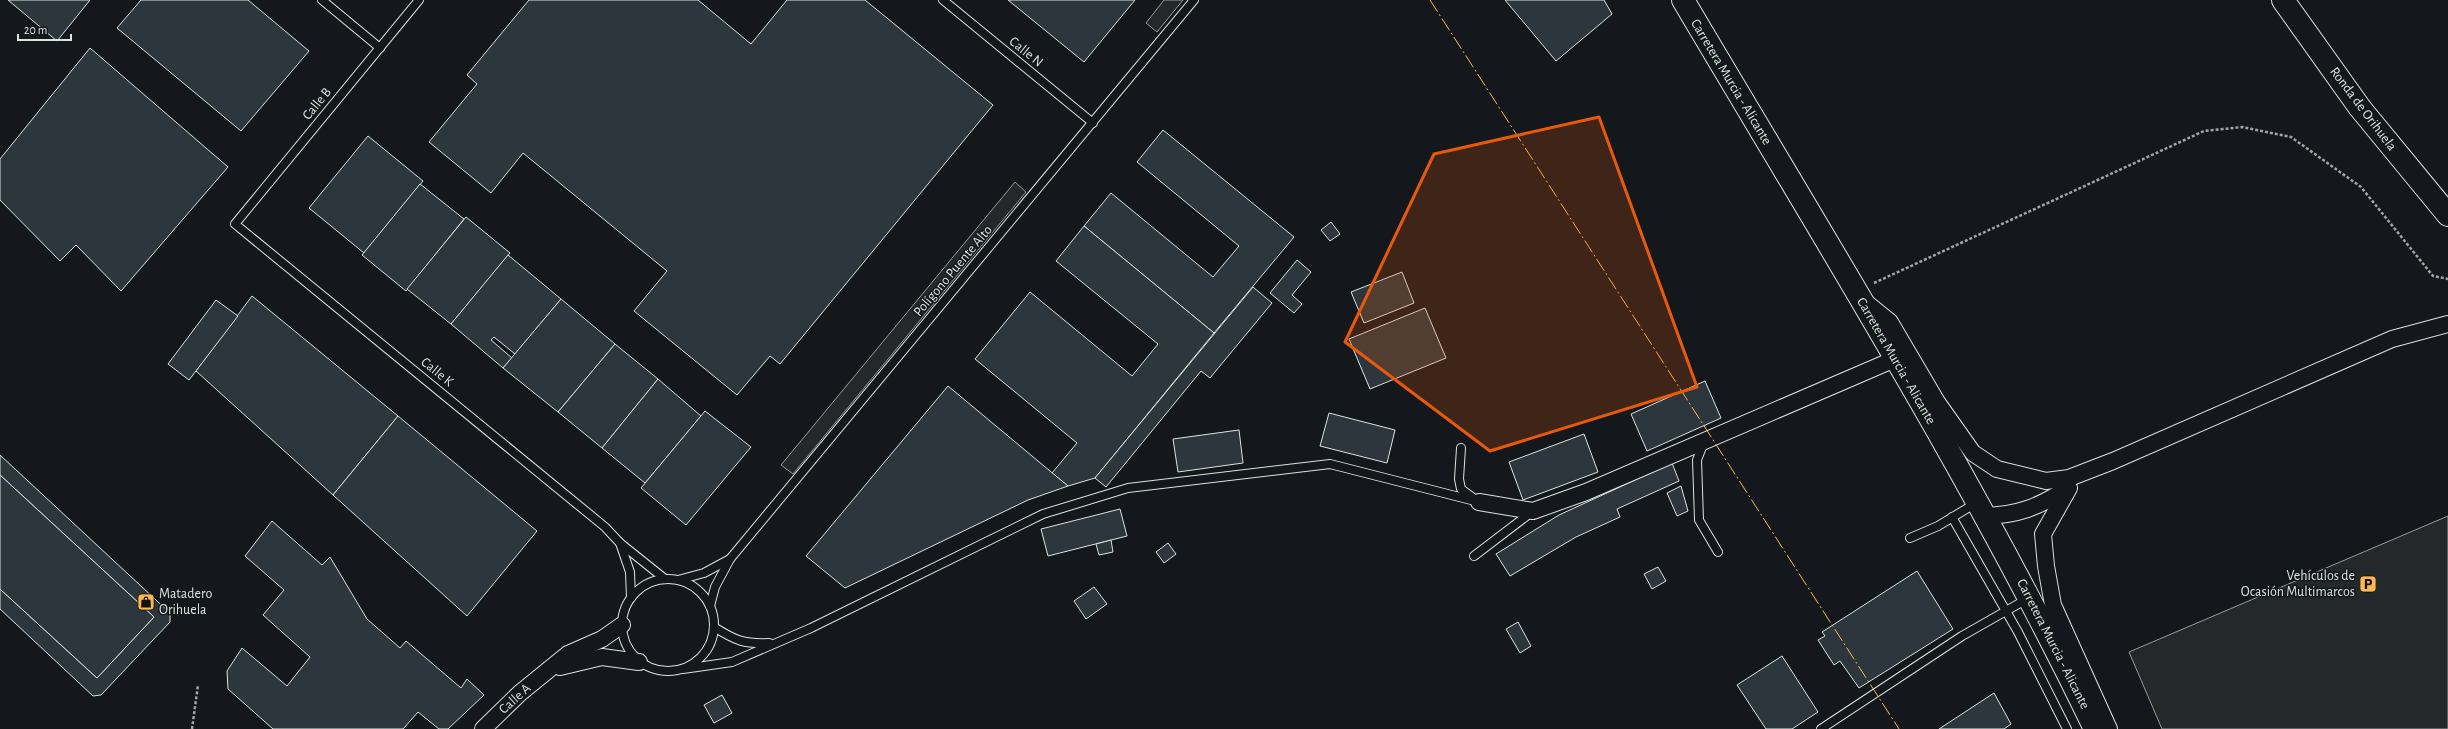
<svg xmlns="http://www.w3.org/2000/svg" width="2448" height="729" font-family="'Alegreya Sans',sans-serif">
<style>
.parking{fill:#24282b;stroke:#939e99}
.building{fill:#2c363c;stroke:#d8e6dc}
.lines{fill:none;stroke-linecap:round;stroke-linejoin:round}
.service-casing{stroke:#d8e6dc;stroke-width:10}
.minor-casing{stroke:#d8e6dc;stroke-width:18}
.secondary-casing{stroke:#d8e6dc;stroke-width:24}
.trunk-casing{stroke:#d8e6dc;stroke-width:24}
.path{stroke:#9da8a2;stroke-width:2.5;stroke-dasharray:3 2;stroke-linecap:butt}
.service{stroke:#14181c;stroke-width:8}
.minor{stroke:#14181c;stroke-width:16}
.secondary{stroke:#14181c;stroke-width:22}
.trunk{stroke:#14181c;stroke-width:22}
.power{stroke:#ffb74d;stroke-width:1;stroke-dasharray:14 3 2 3;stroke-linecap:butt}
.marked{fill:#e8590c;fill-opacity:0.2;stroke:#e8590c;stroke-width:3;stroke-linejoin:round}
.labels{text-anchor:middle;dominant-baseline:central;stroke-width:3;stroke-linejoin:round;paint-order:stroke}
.street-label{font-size:14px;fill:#d8e6dc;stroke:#14181c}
.poi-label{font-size:14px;fill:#d8e6dc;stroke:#14181c;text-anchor:end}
</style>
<rect width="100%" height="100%" fill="#14181c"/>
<g class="parking">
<path d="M1164,0H1183L1157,32L1146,23Z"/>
<path d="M1015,182L1026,192L793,474L781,465Z"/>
<path d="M2448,516V729H2162L2129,652Z"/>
</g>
<g class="building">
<path d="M8,0H90L57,41Z"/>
<path d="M141,0H248L309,51L241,131L117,28Z"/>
<path d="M529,0H698L751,44L787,0H865L993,105L780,364L770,356L737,395L634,311L667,271L523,153L491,193L429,142L477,84L467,75Z"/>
<path d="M1008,0H1135L1084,62Z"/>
<path d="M1505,0H1604L1612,14L1556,61Z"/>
<path d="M90,48L228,167L121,291L76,245L60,261L0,200V159Z"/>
<path d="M1163,130L1294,237L1214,333L1084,226L1111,193L1213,277L1239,246L1137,162Z"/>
<path d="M368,136L423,181L364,253L309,208Z"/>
<path d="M420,184L464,219L406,291L362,255Z"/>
<path d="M466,217L510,253L451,324L407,289Z"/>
<path d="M1331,222L1340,234L1330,241L1321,230Z"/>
<path d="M1084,226L1214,333L1095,478L1068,486L1052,473L1077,443L975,359L1030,292L1132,376L1158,344L1056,261Z"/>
<path d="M508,255L561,299L515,354L494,337L491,340L512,358L503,368L451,324Z"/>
<path d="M1297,260L1311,272L1292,295L1302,304L1294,313L1270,293Z"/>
<path d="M1402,272L1414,303L1364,323L1351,292Z"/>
<path d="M1253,287L1272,303L1210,378L1201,371L1106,487L1095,478Z"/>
<path d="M252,296L398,416L333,495L196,371Z"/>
<path d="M561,299L615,344L558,412L503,368Z"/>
<path d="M216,300L238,316L189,380L168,364Z"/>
<path d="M1425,308L1446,358L1370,389L1349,339Z"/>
<path d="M615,344L658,379L602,448L558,412Z"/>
<path d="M658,379L701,416L645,483L602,448Z"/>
<path d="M1705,381L1721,418L1647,451L1631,414Z"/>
<path d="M948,386L1068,486L1028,500L845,588L806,556Z"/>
<path d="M705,411L751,447L686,525L641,488Z"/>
<path d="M1329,413L1395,430L1387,463L1320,446Z"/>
<path d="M398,416L537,531L467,616L333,495Z"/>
<path d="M1239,430L1243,463L1178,472L1173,439Z"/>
<path d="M1584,434L1598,472L1523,500L1509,462Z"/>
<path d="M0,455L170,613V622L101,695L93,696L0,609V589L97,678L154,617L0,475Z"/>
<path d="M1672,463L1679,481L1617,509L1620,517L1576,537L1510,576L1496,554L1559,515Z"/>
<path d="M0,475L154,617L97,678L0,589Z"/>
<path d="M1681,486L1688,511L1677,516L1667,493Z"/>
<path d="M1120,509L1127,536L1048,556L1041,529Z"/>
<path d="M272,521L322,565L330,557L367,619L400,648L406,641L461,688L467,679L484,695L448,729H439L418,712L403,729H273L228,689L227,671L242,648L287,686L310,657L263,615L284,590L245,556Z"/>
<path d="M1111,540L1113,552L1099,555L1096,544Z"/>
<path d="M1168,543L1176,554L1164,563L1156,552Z"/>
<path d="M1658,567L1666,581L1652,589L1644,574Z"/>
<path d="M1917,571L1953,629L1859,688L1840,661L1834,665L1818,640L1825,636L1822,632Z"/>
<path d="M1094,587L1107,604L1086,619L1074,601Z"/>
<path d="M1518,622L1531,646L1520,653L1506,629Z"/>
<path d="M1782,656L1818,712L1792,729H1766L1737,685Z"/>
<path d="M1994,693L2011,724L2004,729H1939Z"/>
<path d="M722,695L732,713L714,723L704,705Z"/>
</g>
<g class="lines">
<g class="service-casing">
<g id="service">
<path d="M322,0L380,48"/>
<path d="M419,0L235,224L605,527L620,543L665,579"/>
<path d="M943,0L1093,123"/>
<path d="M1704,442L1697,460L1699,520L1718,552"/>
<path d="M1461,448L1459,479L1461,489L1476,500"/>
<path d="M1952,517L2018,632L2067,729"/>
<path d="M1910,538L1938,526L1976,503"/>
<path d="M620,543L630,572L631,598"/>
<path d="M1474,556L1533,511"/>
<circle cx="668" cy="625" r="46"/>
<path d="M678,580L704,573L730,559"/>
<path d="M710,606L715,587L730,559L1194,0"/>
<path d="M714,627C736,641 744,644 769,643"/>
<path d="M683,669L732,662L811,628L1043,514L1128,488L1330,464L1479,502"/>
<path d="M1821,729L1962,636L2027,599"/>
</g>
</g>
<g class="minor-casing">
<g id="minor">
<path d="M1869,305L1890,322L1937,402L1973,453L1997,469L2046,481L2069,478L2113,461L2392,339L2448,324"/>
<path d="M2069,488L2043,534L2046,566L2053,605L2109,729"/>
<path d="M1479,502L1533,511L1586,492L1895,359"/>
<path d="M1984,516C2019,515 2038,507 2067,489"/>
<path d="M560,667L602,657L639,662"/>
<path d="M483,729L520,693L568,654L602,639L622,625"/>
</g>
</g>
<g class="secondary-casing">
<path id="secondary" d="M2283,0L2360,108L2448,215"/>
</g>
<g class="trunk-casing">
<path id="trunk" d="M1683,0C1825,240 1974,478 2095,729"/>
</g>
<g class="path">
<path d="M1874,283L2204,131L2242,127L2291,137L2361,187L2433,276L2448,279"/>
<path d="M192,729L198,685"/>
</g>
<use href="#service" class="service"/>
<use href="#minor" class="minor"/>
<use href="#secondary" class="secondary"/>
<use href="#trunk" class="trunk"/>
<path class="power" d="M1430,0L1899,729"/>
</g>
<path class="marked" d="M1599,117L1697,387L1490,451L1345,342L1434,154Z"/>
<defs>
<g id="parking-square" transform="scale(0.9)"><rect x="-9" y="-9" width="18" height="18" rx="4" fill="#ffb74d" stroke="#14181c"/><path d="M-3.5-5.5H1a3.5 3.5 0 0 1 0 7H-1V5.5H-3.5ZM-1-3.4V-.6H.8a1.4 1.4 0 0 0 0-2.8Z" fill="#111"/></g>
<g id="shop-square" transform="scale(0.9)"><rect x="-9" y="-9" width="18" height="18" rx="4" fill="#ffb74d" stroke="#14181c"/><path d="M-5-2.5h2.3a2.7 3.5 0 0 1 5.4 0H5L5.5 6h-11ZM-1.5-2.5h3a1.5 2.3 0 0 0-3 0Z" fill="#111"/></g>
</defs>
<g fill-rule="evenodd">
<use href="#parking-square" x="2368" y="584"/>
<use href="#shop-square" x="146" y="602"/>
</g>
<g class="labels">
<g class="street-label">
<text transform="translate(1026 52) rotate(39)">Calle N</text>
<text transform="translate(1731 82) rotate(59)">Carretera Murcia - Alicante</text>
<text transform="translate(317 104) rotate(-51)">Calle B</text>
<text transform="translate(2363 109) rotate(53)">Ronda de Orihuela</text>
<text transform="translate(953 271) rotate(-50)">Polígono Puente Alto</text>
<text transform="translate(1896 361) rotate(60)">Carretera Murcia - Alicante</text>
<text transform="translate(437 372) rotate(39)">Calle K</text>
<text transform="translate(2053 644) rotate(63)">Carretera Murcia - Alicante</text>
<text transform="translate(515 699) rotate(-42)">Calle A</text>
</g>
<g class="poi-label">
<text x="2355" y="576">Vehículos de<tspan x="2355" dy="16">Ocasión Multimarcos</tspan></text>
<text x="159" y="594" text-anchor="start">Matadero<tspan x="159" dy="16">Orihuela</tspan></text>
</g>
</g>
<path d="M18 34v6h53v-6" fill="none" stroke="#d8e6dc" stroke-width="2"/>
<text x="24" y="34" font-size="12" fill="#d8e6dc" stroke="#14181c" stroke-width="3" paint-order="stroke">20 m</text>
</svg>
